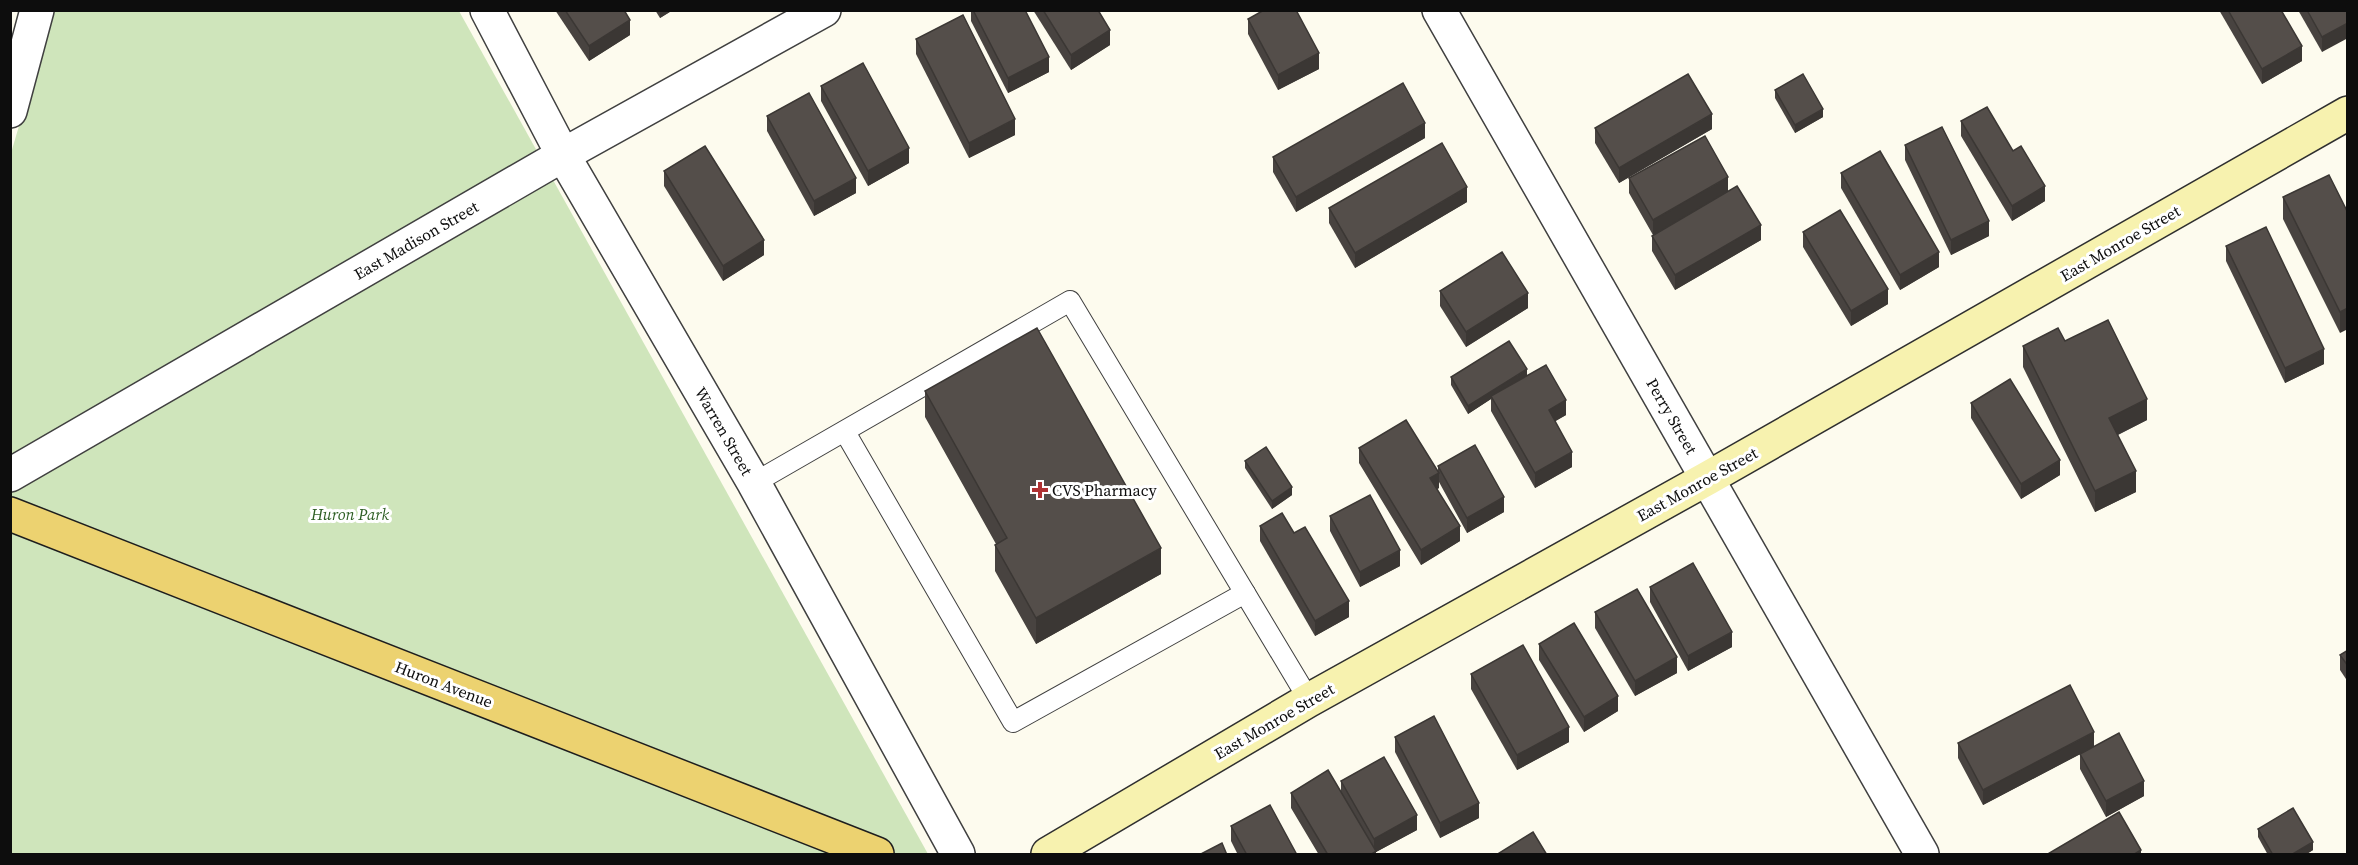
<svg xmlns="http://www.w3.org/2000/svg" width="2358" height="865" font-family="'Source Serif 4',serif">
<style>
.green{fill:#cfe5bb}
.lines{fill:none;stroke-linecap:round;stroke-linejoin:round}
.service-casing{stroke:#404040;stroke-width:22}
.minor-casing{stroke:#404040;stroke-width:36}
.secondary-casing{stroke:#2f2f2f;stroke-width:36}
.primary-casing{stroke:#1e1e1e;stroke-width:36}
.service{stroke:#fff;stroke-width:20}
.minor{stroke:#fff;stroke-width:33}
.secondary{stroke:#f7f2af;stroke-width:33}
.primary{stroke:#ecd270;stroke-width:33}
.wall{fill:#484340}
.shaded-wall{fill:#3b3734}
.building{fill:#544e4a;stroke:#3b3734;stroke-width:1.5}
.poi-dot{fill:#b03233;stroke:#fff;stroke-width:2}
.labels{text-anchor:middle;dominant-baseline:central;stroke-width:6;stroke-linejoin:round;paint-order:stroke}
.street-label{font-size:16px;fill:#0d0d0d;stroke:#fff}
.poi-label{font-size:16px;fill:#0d0d0d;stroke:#fff;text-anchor:start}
.park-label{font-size:16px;font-style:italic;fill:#2d5e23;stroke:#fff}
</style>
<rect width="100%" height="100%" fill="#fdfbee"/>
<path class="green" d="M53,11H459L928,854H12L11,852V153Z"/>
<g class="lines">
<g class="service-casing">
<g id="service">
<path d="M845,432L1013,722L1245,593"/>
<path d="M754,483L1070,301L1309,700"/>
</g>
</g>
<g class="minor-casing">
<g id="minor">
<path d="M487,10L563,155L754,483L958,854"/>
<path d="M1439,10L1922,854"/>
<path d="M10,111L37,10"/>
<path d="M10,475L563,155L824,10"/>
</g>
</g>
<g class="secondary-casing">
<path id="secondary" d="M1048,854L1309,700L1708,478L2348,113"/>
</g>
<g class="primary-casing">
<path id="primary" d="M10,514L877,854"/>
</g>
<use href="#service" class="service"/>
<use href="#minor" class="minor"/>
<use href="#secondary" class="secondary"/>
<use href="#primary" class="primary"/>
</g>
<g class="wall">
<path d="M555,10H624L630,35L589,61Z"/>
<path d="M655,10H673L660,18Z"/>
<path d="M971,10H1025L1049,72L1008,93L971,21Z"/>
<path d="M1033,10H1098L1110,45L1071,70Z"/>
<path d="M2219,10H2281L2302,61L2262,84Z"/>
<path d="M2298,10H2348L2322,52Z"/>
<path d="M1248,19L1319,69L1278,90L1248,34Z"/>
<path d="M916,39L1015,135L969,158L916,54Z"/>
<path d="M821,86L909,163L868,186L821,101Z"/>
<path d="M1775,90L1823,117L1795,133L1775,98Z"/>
<path d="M767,116L856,193L814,216L767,131Z"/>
<path d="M1961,121L2013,151L2045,201L2012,221L1961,136Z"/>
<path d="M1595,128L1712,129L1619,183L1595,143Z"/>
<path d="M1425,138L1296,212L1273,172V157Z"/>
<path d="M1905,145L1989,236L1951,255L1905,160Z"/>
<path d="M664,171L764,255L723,281L664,186Z"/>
<path d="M1841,173L1939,267L1900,290L1841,188Z"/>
<path d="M1629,178L1728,191L1761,240L1675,290L1652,251V236L1653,235L1629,193Z"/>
<path d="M2283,197L2348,213L2340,333L2283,219Z"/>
<path d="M1467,202L1355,268L1329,223V208Z"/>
<path d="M1803,232L1888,304L1851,326L1803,247Z"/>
<path d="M2226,246L2324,364L2285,383L2226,261Z"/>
<path d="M1440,291L1528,308L1466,347L1440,306Z"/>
<path d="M2065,341L2147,420L2118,435L2136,492L2095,512L2023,367V346Z"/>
<path d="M1527,376L1566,415L1555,421L1572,467L1535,488L1491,411V399L1468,414L1451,385V377Z"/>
<path d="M925,391L1161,574L1036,644L995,571V545L996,544L925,417Z"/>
<path d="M1971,403L2060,475L2021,499L1971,418Z"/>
<path d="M1359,448L1438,472V466L1504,512L1467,533L1439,482V488L1437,489L1460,541L1421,565L1359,463Z"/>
<path d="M1245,461L1292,495L1272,509L1245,468Z"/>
<path d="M1330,516L1400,566L1360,587L1330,531Z"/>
<path d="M1260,526L1294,533L1349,617L1315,636L1260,541Z"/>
<path d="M1650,587L1732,647L1688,671L1650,602Z"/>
<path d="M1595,612L1677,673L1635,696L1595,628Z"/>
<path d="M1539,644L1618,711L1584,732L1539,660Z"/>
<path d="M2348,650V682L2340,670V655Z"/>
<path d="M1471,674L1569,742L1517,770L1471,689Z"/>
<path d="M1395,737L1479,818L1440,838L1395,752Z"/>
<path d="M1958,743L2094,746L2144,796L2106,817L2080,769V754L1983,805L1958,758Z"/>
<path d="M1341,781L1417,830L1376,852V855H1319L1291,808V793L1341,791Z"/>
<path d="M1231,826L1297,855H1238L1231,841Z"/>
<path d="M2258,829L2313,850L2305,855H2268L2258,837Z"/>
</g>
<g class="shaded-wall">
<path d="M660,10H673L660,18Z"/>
<path d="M630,20V35L589,61V46Z"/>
<path d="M2348,23V38L2322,52V37Z"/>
<path d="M1110,30V45L1071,70V55Z"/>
<path d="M2302,46V61L2262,84V69Z"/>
<path d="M1319,53V69L1278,90V75Z"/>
<path d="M1049,57V72L1008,93V78Z"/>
<path d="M1823,109V117L1795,133V125Z"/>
<path d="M1712,114V129L1619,183V168Z"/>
<path d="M1015,119V135L969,158V143Z"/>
<path d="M1425,123V138L1296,212V197Z"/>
<path d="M909,148V163L868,186V171Z"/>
<path d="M1728,177V192L1653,235V220Z"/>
<path d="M856,178V193L814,216V201Z"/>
<path d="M2045,186V201L2012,221V206Z"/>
<path d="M1467,187V202L1355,268V253Z"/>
<path d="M1989,221V236L1951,255V240Z"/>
<path d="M1761,225V240L1675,290V275Z"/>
<path d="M764,240V255L723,281V266Z"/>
<path d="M1939,252V267L1900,290V275Z"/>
<path d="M1888,289V304L1851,326V311Z"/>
<path d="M1528,293V308L1466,347V332Z"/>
<path d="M2348,308V329L2340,333V312Z"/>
<path d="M2324,349V364L2285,383V368Z"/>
<path d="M1527,369V377L1491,396V399L1468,414V406Z"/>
<path d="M2147,399V420L2109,439V418Z"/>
<path d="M1566,400V415L1549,425V410Z"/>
<path d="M1572,452V467L1535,488V473Z"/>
<path d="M2060,460V475L2021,499V484Z"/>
<path d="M2136,471V492L2095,512V491Z"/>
<path d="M1439,473V488L1430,493V478Z"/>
<path d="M1292,487V495L1272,509V501Z"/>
<path d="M1504,497V512L1467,533V518Z"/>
<path d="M1460,526V541L1421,565V550Z"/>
<path d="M1161,548V574L1036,644V618Z"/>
<path d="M1400,550V566L1360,587V572Z"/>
<path d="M1349,601V617L1315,636V621Z"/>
<path d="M1732,632V647L1688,671V656Z"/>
<path d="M1677,657V673L1635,696V681Z"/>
<path d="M1618,696V711L1584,732V717Z"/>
<path d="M1569,727V742L1517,770V755Z"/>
<path d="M2094,732V747L1983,805V790Z"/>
<path d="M2144,781V796L2106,817V801Z"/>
<path d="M1479,803V818L1440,838V823Z"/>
<path d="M1417,815V830L1376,852V855H1370L1374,852V839Z"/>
<path d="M2313,842V850L2305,855H2291Z"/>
<path d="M2141,850V855H2133Z"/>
</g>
<g class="building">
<path d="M565,10H624L630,20L589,46Z"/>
<path d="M973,10H1025L1049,57L1008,78Z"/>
<path d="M1043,10H1098L1110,30L1071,55Z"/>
<path d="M1264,10H1296L1319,53L1278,75L1248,19Z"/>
<path d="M2228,10H2281L2302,46L2262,69Z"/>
<path d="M2307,10H2348V23L2322,37Z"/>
<path d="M963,15L1015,119L969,143L916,39Z"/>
<path d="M863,63L909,148L868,171L821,86Z"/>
<path d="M1688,74L1712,114L1619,168L1595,128Z"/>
<path d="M1803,74L1823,109L1795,125L1775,90Z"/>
<path d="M1403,83L1425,123L1296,197L1273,157Z"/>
<path d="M809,93L856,178L814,201L767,116Z"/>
<path d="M1987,107L2013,151L2021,146L2045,186L2012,206L1961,121Z"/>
<path d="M1942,127L1989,221L1951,240L1905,145Z"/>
<path d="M1705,136L1728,177L1653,220L1629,178Z"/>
<path d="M1442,143L1467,187L1355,253L1329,208Z"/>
<path d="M705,146L764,240L723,266L664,171Z"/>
<path d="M1880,151L1939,252L1900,275L1841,173Z"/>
<path d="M2329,175L2348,213V308L2340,312L2283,197Z"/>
<path d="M1737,186L1761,225L1675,275L1652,236Z"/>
<path d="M1840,210L1888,289L1851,311L1803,232Z"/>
<path d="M2266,227L2324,349L2285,368L2226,246Z"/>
<path d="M1502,252L1528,293L1466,332L1440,291Z"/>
<path d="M2108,320L2147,399L2109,418L2136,471L2095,491L2023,346L2058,328L2065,341Z"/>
<path d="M1037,328L1161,548L1036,618L995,545L1007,538L925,391Z"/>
<path d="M1509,341L1527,369L1468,406L1451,377Z"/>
<path d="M1546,365L1566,400L1549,410L1572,452L1535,473L1491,396Z"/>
<path d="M2010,379L2060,460L2021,484L1971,403Z"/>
<path d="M1406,420L1439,473L1430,478L1460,526L1421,550L1359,448Z"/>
<path d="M1475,445L1504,497L1467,518L1438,466Z"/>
<path d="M1266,447L1292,487L1272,501L1245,461Z"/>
<path d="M1370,495L1400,550L1360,572L1330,516Z"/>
<path d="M1282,513L1294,533L1305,527L1349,601L1315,621L1260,526Z"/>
<path d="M1693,563L1732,632L1688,656L1650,587Z"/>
<path d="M1637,589L1677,657L1635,681L1595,612Z"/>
<path d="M1574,623L1618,696L1584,717L1539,644Z"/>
<path d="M1523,645L1569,727L1517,755L1471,674Z"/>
<path d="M2348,650V666L2340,655Z"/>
<path d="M2070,685L2094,732L1983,790L1958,743Z"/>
<path d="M1434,716L1479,803L1440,823L1395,737Z"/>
<path d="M2119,733L2144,781L2106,801L2080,754Z"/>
<path d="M1384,757L1417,815L1374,839L1341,781Z"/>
<path d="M1328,770L1376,851L1370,855H1328L1291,793Z"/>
<path d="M1270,805L1297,855H1247L1231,826Z"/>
<path d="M2293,808L2313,842L2291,855H2273L2258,829Z"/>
<path d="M2119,812L2141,850L2133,855H2046Z"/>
<path d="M1533,832L1547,855H1496Z"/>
<path d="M1222,843L1227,855H1199Z"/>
</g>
<path class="poi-dot" d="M1037 481h6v6h6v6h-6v6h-6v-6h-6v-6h6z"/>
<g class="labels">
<g class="street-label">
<text transform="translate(416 240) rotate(-30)">East Madison Street</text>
<text transform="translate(2120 243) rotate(-30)">East Monroe Street</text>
<text transform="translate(1672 416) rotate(60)">Perry Street</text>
<text transform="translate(724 431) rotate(60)">Warren Street</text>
<text transform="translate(1697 484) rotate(-29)">East Monroe Street</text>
<text transform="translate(444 684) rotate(21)">Huron Avenue</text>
<text transform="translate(1274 721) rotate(-30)">East Monroe Street</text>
</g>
<g class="poi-label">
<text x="1052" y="490">CVS Pharmacy</text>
</g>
<g class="park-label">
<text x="350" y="514">Huron Park</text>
</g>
</g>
<rect width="2358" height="865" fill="none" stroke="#0d0d0d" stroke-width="24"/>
</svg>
